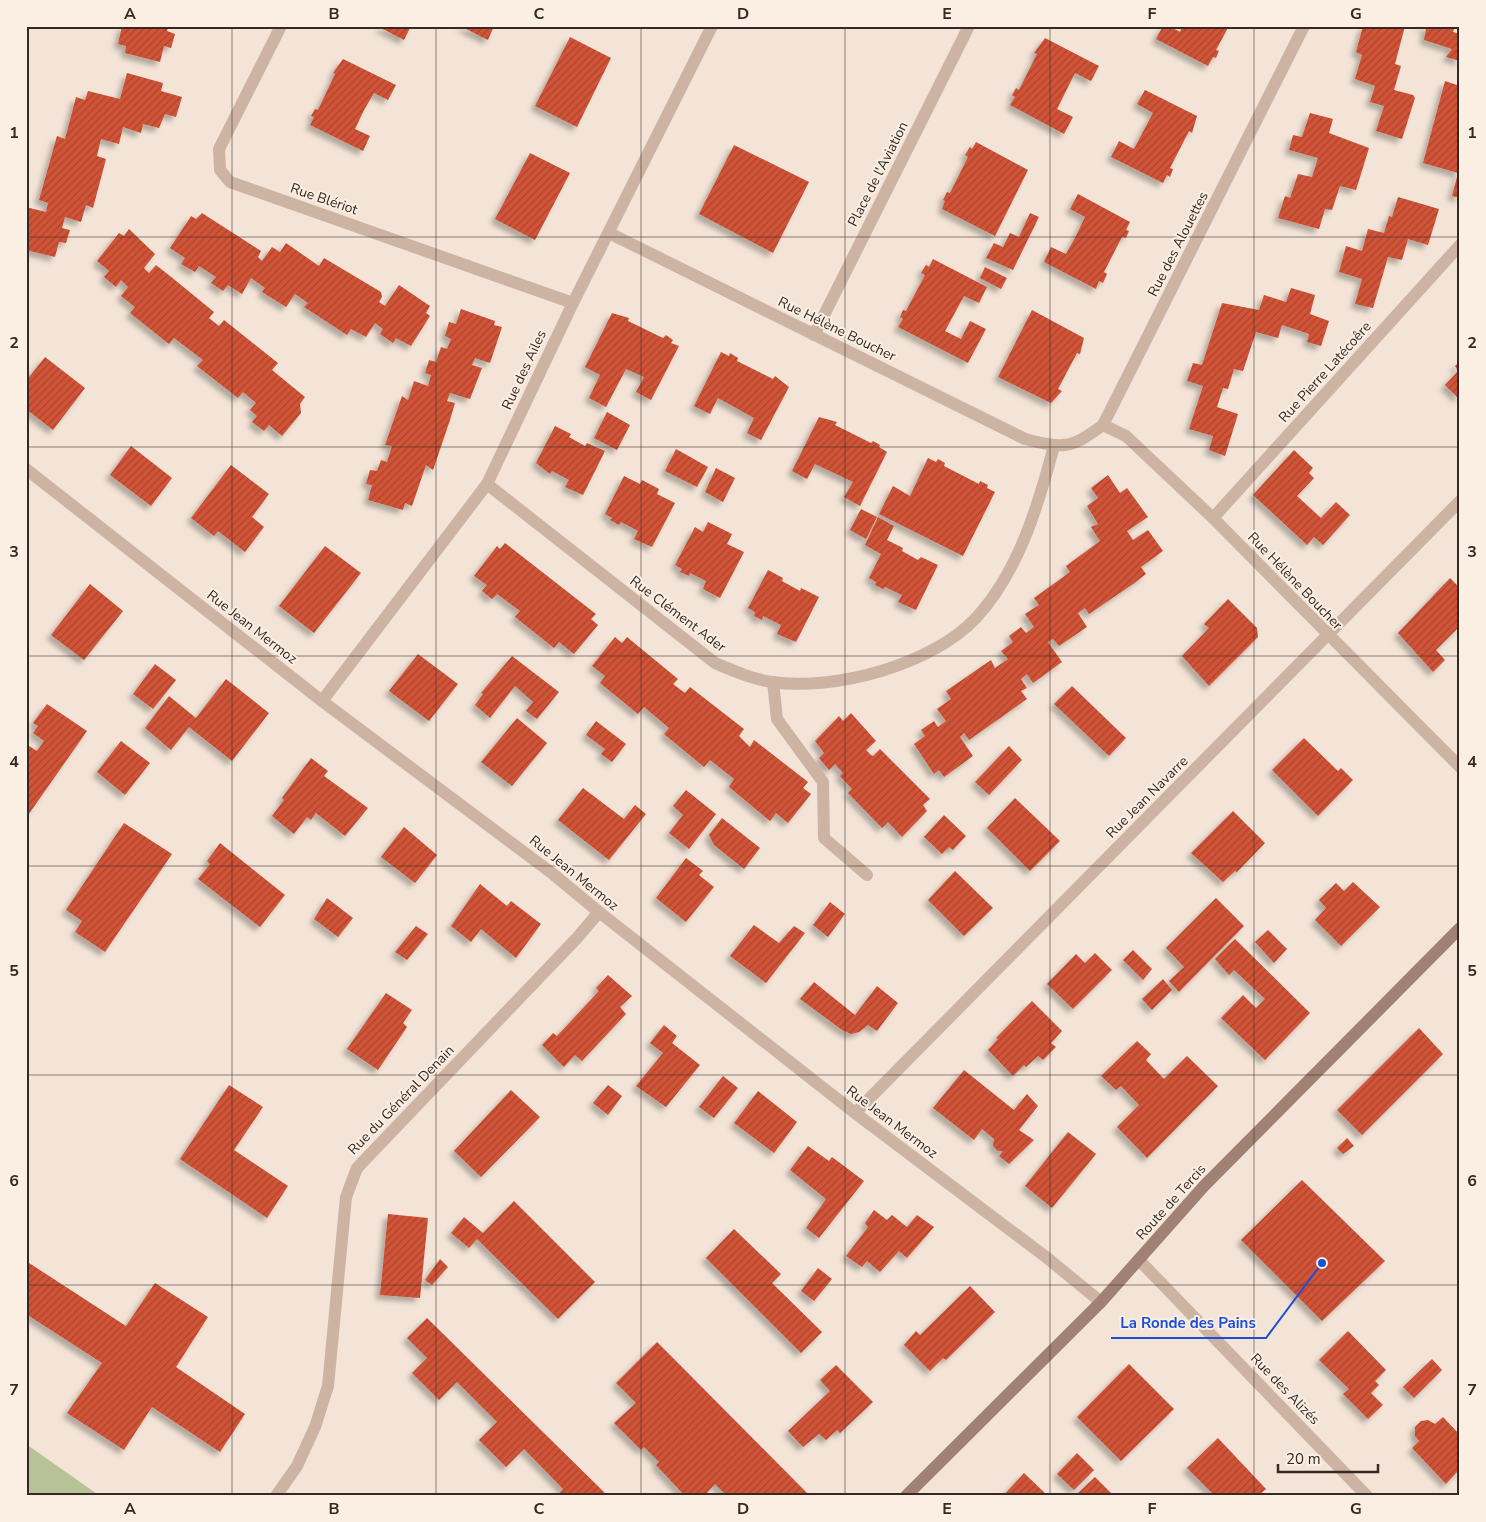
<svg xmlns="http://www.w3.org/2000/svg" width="1486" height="1522" font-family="'Nunito Sans',sans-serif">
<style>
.green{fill:#b7c396}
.building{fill:url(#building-hatch);filter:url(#shadow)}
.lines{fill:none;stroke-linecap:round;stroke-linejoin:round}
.street{stroke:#ccb3a2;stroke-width:12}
.secondary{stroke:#a08173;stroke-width:12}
.grid{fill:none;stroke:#362925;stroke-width:1;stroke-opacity:0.55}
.labels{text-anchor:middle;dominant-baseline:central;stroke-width:4;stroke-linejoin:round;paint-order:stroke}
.street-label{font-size:14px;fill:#362925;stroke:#fbefe3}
.leader{fill:none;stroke:#1d4ed8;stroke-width:2}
.callout-dot{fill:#1d4ed8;stroke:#fbefe3;stroke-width:2}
.callout-label{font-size:15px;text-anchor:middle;font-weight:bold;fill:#1d4ed8;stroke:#fbefe3;stroke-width:4;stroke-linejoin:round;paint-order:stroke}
.neatline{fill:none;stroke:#362925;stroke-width:2}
.grid-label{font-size:16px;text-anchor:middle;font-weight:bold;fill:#362925}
</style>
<defs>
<pattern id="building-hatch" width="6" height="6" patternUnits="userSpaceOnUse" patternTransform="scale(1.25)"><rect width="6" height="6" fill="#d15337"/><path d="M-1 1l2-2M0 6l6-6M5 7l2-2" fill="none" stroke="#aa452e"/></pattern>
<filter id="shadow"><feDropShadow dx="-4.5" dy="4.5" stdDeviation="2.5" flood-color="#0004"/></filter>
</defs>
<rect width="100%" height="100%" fill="#f3e4d7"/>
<path class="green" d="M26,1444L100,1496H26Z"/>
<g class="building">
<path d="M122,26H169L167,31L175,34L171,48L164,46L160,62L125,53L126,46L118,44Z"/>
<path d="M377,26H411L404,40Z"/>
<path d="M460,26H494L488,40Z"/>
<path d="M1163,26H1169L1180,32L1182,26H1229L1216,50L1219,51L1216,58L1213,57L1208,66L1156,39Z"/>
<path d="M1363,26H1405L1395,64L1401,66L1394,90L1413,95L1415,98L1402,139L1376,131L1384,106L1370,102L1375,86L1355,79L1362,55L1356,52Z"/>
<path d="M1419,26H1455L1453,32L1460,34V61L1446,57L1452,49L1424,40L1426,29Z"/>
<path d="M570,37L611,58L577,127L535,106Z"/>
<path d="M1045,38L1099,66L1091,81L1075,73L1057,109L1073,117L1064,134L1010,105L1015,97L1012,95L1016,88L1019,90L1037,54L1034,53Z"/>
<path d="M343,59L396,85L388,100L374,93L364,110L355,129L370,136L363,151L310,125L314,117L311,116L315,109L318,110L335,74L333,73Z"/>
<path d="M127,73L163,83L161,91L182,97L176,117L165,114L159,128L143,124L141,133L123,127L119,144L101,139L97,156L106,159L93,208L86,205L81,222L65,217L62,228L70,230L66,243L59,242L55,257L26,250V207L46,212L48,203L39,200L57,136L65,139L76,97L85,100L88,91L120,99Z"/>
<path d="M1445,81L1460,86V198L1452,196L1458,173L1423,163Z"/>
<path d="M1145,90L1197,116L1192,133L1189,131L1170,168L1173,169L1170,177L1167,175L1163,183L1111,157L1119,141L1134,149L1144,130L1153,113L1137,104Z"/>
<path d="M1310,113L1333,119L1329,133L1369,148L1356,190L1340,186L1332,210L1325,209L1319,229L1278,218L1285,196L1290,198L1298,174L1312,177L1318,158L1289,150L1293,135L1302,137Z"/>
<path d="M976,142L1028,170L995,236L942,209L945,201L943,200L947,192L950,193L968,157L965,155L970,147L972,149Z"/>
<path d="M734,145L809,182L773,253L699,214Z"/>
<path d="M530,153L570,173L535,240L495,219Z"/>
<path d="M1078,194L1130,222L1126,230L1129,231L1126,238L1122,237L1104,272L1107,274L1103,283L1099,281L1096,289L1044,262L1051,247L1066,254L1076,236L1085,217L1070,209Z"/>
<path d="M1398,197L1439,209L1428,245L1408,239L1402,260L1388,257L1373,308L1355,304L1362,279L1339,272L1346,246L1362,251L1368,229L1384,233L1389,216L1392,217Z"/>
<path d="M202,213L261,251L258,257L262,261L272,247L280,252L286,243L319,266L324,258L381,292L382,297L379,302L385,306L399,285L430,306L426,313L430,316L411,346L396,338L393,343L380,334L383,329L375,323L366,337L351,329L347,335L304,307L308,303L295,294L286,307L262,292L265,288L251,278L242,294L228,285L223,291L211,283L216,277L199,266L195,272L181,264L185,258L170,248L191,216L196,219Z"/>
<path d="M1030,213L1039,217L1013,270L986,258L994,243L1003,247L1010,233L1019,237Z"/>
<path d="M129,229L155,254L144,268L149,273L156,265L170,276L214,312L209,318L219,326L224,320L278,363L272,370L305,397L300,404L301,413L282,436L269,425L264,431L252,422L257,416L250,410L256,403L243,392L238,398L197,366L203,360L174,338L169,344L130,313L135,307L121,296L128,287L121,280L116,287L104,277L109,271L97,261L119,233L124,236Z"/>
<path d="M933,259L987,287L979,303L964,296L945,331L961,339L970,321L986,329L968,363L898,327L903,319L900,317L903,310L906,311L925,275L921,273L926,265L929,267Z"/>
<path d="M985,267L1007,278L1001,289L980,278Z"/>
<path d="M1291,288L1315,295L1310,314L1329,321L1321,346L1307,342L1309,334L1282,325L1278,338L1256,332L1243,371L1234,369L1228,389L1223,388L1217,407L1238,414L1225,456L1209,450L1213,436L1189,429L1203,386L1187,381L1193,363L1202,365L1222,303L1259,310L1264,295L1286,302Z"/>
<path d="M461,309L495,321L494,325L502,327L490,363L475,358L472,365L482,368L470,399L450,393L447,401L455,403L450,420L433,470L426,465L412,506L405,503L403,510L368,500L372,485L366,484L370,470L377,471L381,460L387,462L392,446L385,445L402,396L408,400L414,381L428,386L431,375L425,373L429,360L436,362L441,347L447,349L451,339L445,336L449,322L456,324Z"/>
<path d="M1032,310L1084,338L1080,354L1077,353L1058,389L1062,391L1051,403L998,377Z"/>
<path d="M612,313L629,318L628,321L663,338L666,335L673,340L671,343L679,346L651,400L636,392L644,377L626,369L606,407L589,398L600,375L585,367Z"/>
<path d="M721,352L729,356L730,353L738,358L737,361L773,379L775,376L789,387L761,440L747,433L754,418L718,398L710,414L694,406Z"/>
<path d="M45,357L85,388L53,430L26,409V381Z"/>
<path d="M1460,361V396L1458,398L1445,385L1458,371L1455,366Z"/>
<path d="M607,412L630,425L617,450L594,438Z"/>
<path d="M819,417L837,422L835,425L871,443L873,441L880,445L879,447L887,452L860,506L844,497L853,482L815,464L807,479L792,471Z"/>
<path d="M555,426L571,434L569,437L585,446L587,443L605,451L583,495L565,487L569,480L552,471L550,474L536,463Z"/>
<path d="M131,446L172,478L151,506L110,475Z"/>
<path d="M676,449L708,467L697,487L665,471Z"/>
<path d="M1294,450L1313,468L1309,473L1314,478L1297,496L1321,518L1336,502L1350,515L1323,545L1314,537L1307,545L1253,495Z"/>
<path d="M928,458L936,462L938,459L945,463L944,466L979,484L980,481L988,485L987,488L995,492L963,556L879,514L893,486L910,496Z"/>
<path d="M231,465L269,494L252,517L264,527L245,552L218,531L214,536L191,518Z"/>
<path d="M716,468L735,478L723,502L705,492Z"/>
<path d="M1108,475L1120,493L1127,488L1148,517L1127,531L1133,540L1148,530L1163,551L1141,567L1146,574L1133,584L1089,614L1085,608L1078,613L1087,627L1059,646L1053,639L1048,642L1062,662L1033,683L1027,674L1021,679L1027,688L1021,691L1027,699L969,740L964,733L960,737L973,756L944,777L939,770L934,774L914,744L925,736L921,730L934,721L938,727L946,721L937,709L951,699L946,691L991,660L995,668L1008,659L1001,651L1013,642L1009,636L1021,627L1026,633L1034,627L1025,614L1039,605L1034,598L1070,572L1066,566L1100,541L1091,527L1098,524L1087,506L1098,498L1091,488Z"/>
<path d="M624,476L640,484L642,480L659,489L657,494L675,503L652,547L634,539L638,531L621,522L619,525L610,520L612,518L605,514Z"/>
<path d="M861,509L877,517L866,539L850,530Z"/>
<path d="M878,517L894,526L887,540L903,548L902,551L918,560L921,557L938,565L916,610L898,602L902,595L885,587L883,589L875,585L876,582L869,578L881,554L865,545Z"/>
<path d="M708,522L732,534L727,544L744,552L720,598L703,589L706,581L690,573L689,576L680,572L682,569L675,565L695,527L703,532Z"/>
<path d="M505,543L596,614L591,619L598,625L574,654L559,642L554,648L515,617L520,611L497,594L492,599L482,591L487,585L474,576L497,546L500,549Z"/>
<path d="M325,546L361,573L314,633L279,606Z"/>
<path d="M768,570L783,578L782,581L800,591L801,588L819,597L796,642L777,634L781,625L763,616L762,620L754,616L755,612L748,608Z"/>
<path d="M1450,578L1460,588V626L1436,650L1445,660L1433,672L1398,633Z"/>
<path d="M90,584L123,611L84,660L51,635Z"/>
<path d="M1228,599L1257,628L1258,637L1209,686L1182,656L1209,628L1204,624Z"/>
<path d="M615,637L622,643L627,637L678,679L673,684L685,693L690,687L744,729L739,736L750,747L754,740L808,782L803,788L811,794L788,823L776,813L770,821L729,787L734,779L710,760L704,767L664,734L669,728L644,707L638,714L600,683L605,676L592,666Z"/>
<path d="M418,654L458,684L429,721L389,691Z"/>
<path d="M512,656L559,692L537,719L526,711L533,702L515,686L490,718L475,705L483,694L481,693Z"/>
<path d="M155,664L176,680L153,709L133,694Z"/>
<path d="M226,679L269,713L232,761L189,727L171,750L145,728L169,696L196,718Z"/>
<path d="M1072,686L1126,738L1109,756L1054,704Z"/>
<path d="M47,704L87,731L26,818V744L37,751L44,741L33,733L38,726L33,723Z"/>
<path d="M851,713L876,741L866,750L871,755L873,756L880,749L930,799L923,805L927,811L902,837L888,822L882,828L848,793L852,789L840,776L843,773L835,764L829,770L819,758L824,753L815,741L839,716L843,721Z"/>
<path d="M517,718L547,743L512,786L481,762Z"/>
<path d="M596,721L626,744L612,762L601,754L605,749L586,735Z"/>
<path d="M1304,738L1338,771L1341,768L1353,780L1318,816L1272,770Z"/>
<path d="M121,741L150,763L125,795L97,772Z"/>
<path d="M1009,746L1022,760L989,795L975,782Z"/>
<path d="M311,758L328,771L324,776L368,808L345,836L316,813L311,820L307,817L294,834L272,816L284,800L282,798Z"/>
<path d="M583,788L624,819L635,805L646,814L609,860L558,820Z"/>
<path d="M686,790L716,814L689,849L669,833L683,815L673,806Z"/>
<path d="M1015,798L1060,841L1030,871L987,828Z"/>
<path d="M1233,811L1265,843L1237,872L1235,871L1223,882L1191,853Z"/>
<path d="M944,815L966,836L953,850L949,847L942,854L924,837Z"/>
<path d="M722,818L760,848L744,869L714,845L709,835Z"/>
<path d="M124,823L172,854L105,952L75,932L82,921L66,910Z"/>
<path d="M404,827L437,855L415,883L381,857Z"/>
<path d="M220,843L285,895L260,927L198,879L210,864L207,861Z"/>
<path d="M686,858L703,871L699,875L714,887L686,922L656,898Z"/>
<path d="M955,871L993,908L964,936L928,900Z"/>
<path d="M1353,882L1380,907L1341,946L1315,920L1326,908L1319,900L1336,883L1344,891Z"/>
<path d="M480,884L507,906L511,901L541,924L516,958L481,929L471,942L451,926Z"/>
<path d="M327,898L353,918L338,937L314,919Z"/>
<path d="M1216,898L1244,926L1179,992L1169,981L1184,967L1166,948Z"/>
<path d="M830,902L845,914L828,937L813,925Z"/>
<path d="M754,925L779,943L794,926L805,933L766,983L730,956Z"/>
<path d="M416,926L428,934L407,960L395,952Z"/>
<path d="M1268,930L1287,949L1274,963L1255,942Z"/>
<path d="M1235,939L1310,1013L1265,1060L1221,1018L1243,995L1256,1008L1265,999L1234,970L1229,975L1215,959Z"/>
<path d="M1133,950L1152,969L1143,980L1123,960Z"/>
<path d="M1095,953L1112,970L1073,1009L1047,984L1076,954L1085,963Z"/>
<path d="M608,975L632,996L620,1007L626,1014L582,1061L575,1055L564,1067L542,1045L553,1033L557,1036L599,991L596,988Z"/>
<path d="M1163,979L1172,990L1152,1010L1142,999Z"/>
<path d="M814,982L855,1015L877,986L898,1003L877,1031L868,1025L859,1032L851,1034L842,1030L800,999Z"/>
<path d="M386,993L412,1010L403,1023L407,1027L378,1070L347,1049Z"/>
<path d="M1032,1001L1062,1031L1051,1043L1056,1047L1043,1060L1038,1056L1026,1067L1024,1065L1013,1076L988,1050L998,1039L996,1038Z"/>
<path d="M664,1025L677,1036L672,1043L700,1065L666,1107L636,1086L663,1053L650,1043Z"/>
<path d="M1419,1028L1443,1054L1362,1135L1337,1110Z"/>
<path d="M1137,1041L1151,1054L1146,1060L1164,1079L1187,1056L1218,1086L1147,1158L1117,1127L1139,1105L1121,1086L1116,1090L1101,1076Z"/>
<path d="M964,1070L1014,1110L1027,1094L1038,1106L1019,1130L1034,1140L1009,1164L999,1156L1003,1151H998L993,1146L994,1139L982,1129L974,1140L933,1108Z"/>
<path d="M723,1076L738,1088L714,1118L699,1107Z"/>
<path d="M229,1085L263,1107L234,1150L288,1186L267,1218L180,1159Z"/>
<path d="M608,1085L622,1096L608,1115L593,1103Z"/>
<path d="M511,1090L540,1117L481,1177L454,1151Z"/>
<path d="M758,1091L797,1122L774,1153L734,1123Z"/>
<path d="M1068,1132L1096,1154L1052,1208L1025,1186Z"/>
<path d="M1347,1138L1354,1146L1343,1154L1337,1148Z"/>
<path d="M808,1146L829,1161L832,1157L864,1181L819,1238L806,1228L826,1199L790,1170Z"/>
<path d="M1302,1180L1385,1261L1322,1321L1241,1240Z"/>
<path d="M514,1201L595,1282L558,1319L477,1239L469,1248L451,1233L464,1217L483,1233Z"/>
<path d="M874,1210L887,1220L892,1215L907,1227L917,1215L934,1227L907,1258L899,1251L880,1272L867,1261L862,1267L846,1256L868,1227L865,1223Z"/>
<path d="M388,1214L428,1218L420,1298L380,1295Z"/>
<path d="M734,1229L781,1274L772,1283L822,1332L801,1353L706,1258Z"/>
<path d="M440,1259L448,1267L432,1285L425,1280Z"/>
<path d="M26,1261L126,1326L155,1283L208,1317L176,1367L245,1414L220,1452L152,1407L124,1450L67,1413L102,1363L26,1314Z"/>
<path d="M818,1268L832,1279L814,1301L801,1291Z"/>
<path d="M970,1286L995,1312L946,1360L943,1358L930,1371L904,1345L916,1331L920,1335Z"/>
<path d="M427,1318L608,1496H557L563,1489L524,1449L506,1467L479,1440L497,1422L457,1382L439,1400L412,1373L427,1358L407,1338Z"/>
<path d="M1348,1331L1386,1370L1375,1381L1379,1385L1371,1393L1383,1405L1368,1419L1343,1394L1349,1389L1319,1360Z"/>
<path d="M657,1342L680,1365L810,1496H727L715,1484L704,1496H685L656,1465L659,1462L644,1447L641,1450L614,1423L636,1403L616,1383Z"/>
<path d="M1432,1359L1442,1370L1414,1398L1403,1387Z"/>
<path d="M1129,1364L1174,1409L1121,1461L1077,1417Z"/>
<path d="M836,1365L873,1402L840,1433L837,1430L826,1440L819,1434L803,1447L788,1431L830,1391L820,1380Z"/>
<path d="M1443,1417L1460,1435V1474L1457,1472L1446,1484L1412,1448L1419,1441L1415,1436V1427L1421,1421L1428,1420L1435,1424Z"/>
<path d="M1218,1438L1266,1489L1258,1496H1215L1187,1468Z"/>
<path d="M1077,1453L1094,1470L1074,1490L1057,1474Z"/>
<path d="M1024,1473L1048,1496H1003Z"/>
<path d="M1095,1477L1114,1496L1077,1494Z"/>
</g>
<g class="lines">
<g class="street">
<path d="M281,26L219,149L220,170L230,182L573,303"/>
<path d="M609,233L1025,439C1065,449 1070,449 1103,425L1304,26"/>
<path d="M814,335L969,26"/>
<path d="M1103,425L1126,436L1213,518L1460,767"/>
<path d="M26,469L322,701L553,874L599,912L855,1113L1046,1257L1101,1302"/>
<path d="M487,484L715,663C734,671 752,679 772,682C835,691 932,665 976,618C1019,571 1038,506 1054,446"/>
<path d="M1213,518L1460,245"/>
<path d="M773,682L777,719L823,782L824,838L867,875"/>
<path d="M322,701L487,484L573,303L712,26"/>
<path d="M855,1113L1460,501"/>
<path d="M1139,1260L1367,1496"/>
<path d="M276,1496L297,1466L315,1427L328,1386L346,1197L357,1168L577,938L599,912"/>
</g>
<path class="secondary" d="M906,1496L1101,1302L1204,1186L1460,928"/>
</g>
<path class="grid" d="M232,26V1496M436,26V1496M641,26V1496M845,26V1496M1050,26V1496M1254,26V1496M26,237H1460M26,447H1460M26,656H1460M26,866H1460M26,1075H1460M26,1285H1460"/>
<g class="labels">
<g class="street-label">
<text transform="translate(878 174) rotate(-63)">Place de l'Aviation</text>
<text transform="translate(324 199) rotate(19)">Rue Blériot</text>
<text transform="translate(1178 244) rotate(-63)">Rue des Alouettes</text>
<text transform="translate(837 329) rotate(26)">Rue Hélène Boucher</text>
<text transform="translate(524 370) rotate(-65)">Rue des Ailes</text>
<text transform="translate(1325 372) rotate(-48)">Rue Pierre Latécoêre</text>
<text transform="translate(1295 581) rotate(46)">Rue Hélène Boucher</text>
<text transform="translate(678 614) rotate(37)">Rue Clément Ader</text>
<text transform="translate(252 627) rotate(38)">Rue Jean Mermoz</text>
<text transform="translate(1147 797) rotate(-45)">Rue Jean Navarre</text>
<text transform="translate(574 873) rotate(39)">Rue Jean Mermoz</text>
<text transform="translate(401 1100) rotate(-46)">Rue du Général Denain</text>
<text transform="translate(892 1122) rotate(37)">Rue Jean Mermoz</text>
<text transform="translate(1171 1202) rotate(-48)">Route de Tercis</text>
<text transform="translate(1285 1389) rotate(46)">Rue des Alizés</text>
</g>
</g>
<path class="leader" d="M1322 1263L1266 1338H1111"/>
<circle class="callout-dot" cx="1322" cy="1263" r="5"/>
<g class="callout-label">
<text x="1188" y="1328">La Ronde des Pains</text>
</g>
<rect width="1486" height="1522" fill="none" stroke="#fbefe3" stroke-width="55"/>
<path d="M1278 1464v8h100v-8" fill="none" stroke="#362925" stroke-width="2.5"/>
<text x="1286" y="1464" font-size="15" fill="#362925" stroke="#fbefe3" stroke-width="4" paint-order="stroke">20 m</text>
<rect x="28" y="28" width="1430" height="1466" class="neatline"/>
<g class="grid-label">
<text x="130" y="19">A</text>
<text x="334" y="19">B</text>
<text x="539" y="19">C</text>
<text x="743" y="19">D</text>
<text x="947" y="19">E</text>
<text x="1152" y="19">F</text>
<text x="1356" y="19">G</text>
<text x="14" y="138">1</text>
<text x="1472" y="138">1</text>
<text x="14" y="348">2</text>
<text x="1472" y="348">2</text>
<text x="14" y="557">3</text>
<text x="1472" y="557">3</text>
<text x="14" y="767">4</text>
<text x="1472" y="767">4</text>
<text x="14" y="976">5</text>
<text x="1472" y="976">5</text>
<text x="14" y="1186">6</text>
<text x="1472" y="1186">6</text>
<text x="14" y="1395">7</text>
<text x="1472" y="1395">7</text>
<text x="130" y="1514">A</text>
<text x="334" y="1514">B</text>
<text x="539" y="1514">C</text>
<text x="743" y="1514">D</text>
<text x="947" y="1514">E</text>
<text x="1152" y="1514">F</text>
<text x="1356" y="1514">G</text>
</g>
</svg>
